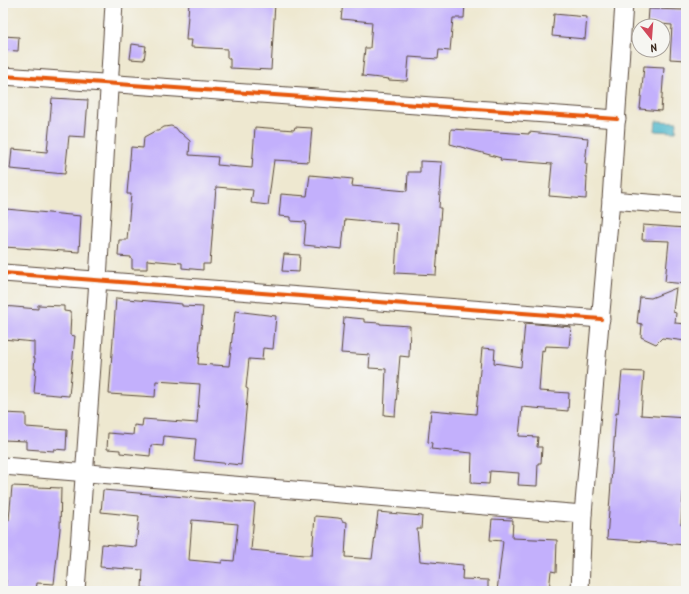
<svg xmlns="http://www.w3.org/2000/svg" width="689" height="594" font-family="Kalam,sans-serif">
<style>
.water{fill:#4fb8cc;stroke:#457175}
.building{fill:#c3b0fc;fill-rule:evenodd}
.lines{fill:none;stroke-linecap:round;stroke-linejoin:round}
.minor-casing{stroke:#564639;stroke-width:19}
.minor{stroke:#fff;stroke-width:17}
.cycleway-casing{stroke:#f6f6f2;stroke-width:6}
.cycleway{stroke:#e8590c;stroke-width:4}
</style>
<rect width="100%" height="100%" fill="#f6f6f2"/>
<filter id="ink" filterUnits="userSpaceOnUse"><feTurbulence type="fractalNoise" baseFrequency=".025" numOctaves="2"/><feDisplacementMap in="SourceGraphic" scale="8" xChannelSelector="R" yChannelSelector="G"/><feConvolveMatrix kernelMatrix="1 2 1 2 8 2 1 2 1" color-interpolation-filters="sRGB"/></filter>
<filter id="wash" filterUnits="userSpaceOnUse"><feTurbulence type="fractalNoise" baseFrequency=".012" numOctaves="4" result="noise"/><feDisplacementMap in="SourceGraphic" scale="16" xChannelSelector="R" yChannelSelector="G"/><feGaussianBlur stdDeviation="0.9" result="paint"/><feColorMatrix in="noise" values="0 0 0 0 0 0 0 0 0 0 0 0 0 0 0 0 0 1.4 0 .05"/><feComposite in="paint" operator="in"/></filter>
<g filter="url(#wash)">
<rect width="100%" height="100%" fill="#eee8d0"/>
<path class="water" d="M656,121L677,122L676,132L655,131Z"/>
<g id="blocks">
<g class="building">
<path d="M189,3H275L271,70L230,68V58H227V49L191,47L192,40H186Z"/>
<path d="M343,3H465L464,18H453L450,51L439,50L438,59L409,57L407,81L388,80L389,79L362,76L365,48H370L372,22L341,19Z"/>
<path d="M649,9L686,10V60L670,59L672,25L648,23Z"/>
<path d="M554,14L587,17L585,39L552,36Z"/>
<path d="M3,36L19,37L18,51L3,50Z"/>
<path d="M132,44L146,46L144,60L130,59Z"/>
<path d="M644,66L664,67L661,111L640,109Z"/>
<path d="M52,98L88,100L85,137L69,136L65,174L10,169L12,149L47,152Z"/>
<path d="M171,126L176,128L179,132L181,133L190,141L189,155L218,157L217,165L252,168L255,127L294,130L295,127L312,128L309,162L274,160L268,205L251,203L253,190L216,187L210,264H203V270L182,268V263L147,260V269H132V259H131V257L118,256L119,240H127L131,194H127L131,147L143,148L144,137L155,131H158L164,127Z"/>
<path d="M451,129L529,134V132L588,138L585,163L587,164L586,177H587L586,199L549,196L552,164L500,160L501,158L450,144Z"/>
<path d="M420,161L442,162L439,208H441L436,275L395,273L398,224L345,219L342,249L304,245L306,222L291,221V217L279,216L281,194L307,196L310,175L353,179L352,186L407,191L408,172H420Z"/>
<path d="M6,209L81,216L79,252L4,247Z"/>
<path d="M643,225L686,228V284L665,282L669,241L642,240Z"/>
<path d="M284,254L300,255L299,272L282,271Z"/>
<path d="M676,288L673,312L676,313L675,323L686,324V341L662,338L656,344L641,337L642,324L637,323L640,297L651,298Z"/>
<path d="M116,298L182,304V306L203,307L198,364L229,366L235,311L276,316L273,349L263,348L262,360L249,359L246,388L248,389L241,465L194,460L196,439L164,436L163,446L151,445L150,456L120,453V450L107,449L108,433L133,435L134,425L142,426L143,419L197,423L200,384L156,381L155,397L109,394Z"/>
<path d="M38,305L64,306V311L71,312L70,335L75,336L69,396L34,393L36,369H34L35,358H34V342L3,339V306L38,309Z"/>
<path d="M344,317L364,319V322L380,323V324L410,326L409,357L400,356L395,416L384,415L386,369L369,368L370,355L341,353Z"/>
<path d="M525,323L571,327L569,347L545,346L544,351L542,350L539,391L569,393L568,411L522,407L519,436L538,437L537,447H542L541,463H538L537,486L518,485L519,473L490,471L489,484L471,483L472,453L431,449L432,443L428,442L431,410L476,414L482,348L495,349L494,363L521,367Z"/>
<path d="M622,371L644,372L641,415L686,418V453L681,525H686V545L607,539L616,413H618Z"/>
<path d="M3,413L26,414V427L67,430L66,450L54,449V451L26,449V441L3,440Z"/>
<path d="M12,486L61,488L60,529L54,584L37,583L36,591H5L6,580H3V520H9Z"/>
<path d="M103,490L255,503L251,550L304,555H312L315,516L338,518L342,519V521L347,522L345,557L372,559L378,512L422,516L421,529H417L420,561L463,565L462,579L488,580V591H177L142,588L143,570L100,567L102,544L136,547L139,516L101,512ZM192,520L238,524L234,561L222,560V563L189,560Z"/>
<path d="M492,519L513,520L512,538L557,540L556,572L551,571L549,591H497L503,541L490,540Z"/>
</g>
</g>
</g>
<g filter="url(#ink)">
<use href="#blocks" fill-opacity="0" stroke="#564639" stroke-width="1"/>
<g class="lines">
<g class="minor-casing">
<g id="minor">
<path d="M3,76L617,119"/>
<path d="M611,200L686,206"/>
<path d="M3,273L601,319"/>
<path d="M3,466L583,514"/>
<path d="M76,591L98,280L114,3"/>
<path d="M580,591L583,514L611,200L624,3"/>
</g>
</g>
<use href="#minor" class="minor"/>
<g class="cycleway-casing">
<g id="cycleway">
<path d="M3,76L617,119"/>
<path d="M3,273L601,319"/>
</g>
</g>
<use href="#cycleway" class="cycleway"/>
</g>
</g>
<rect width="689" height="594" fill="none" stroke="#f6f6f2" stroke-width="16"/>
<g transform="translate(651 38) rotate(163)"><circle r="19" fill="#f6f6f2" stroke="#aba49d"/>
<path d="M0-3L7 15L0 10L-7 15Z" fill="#d1495b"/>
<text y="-6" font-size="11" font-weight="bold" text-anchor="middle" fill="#3b2a1e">N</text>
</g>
</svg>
